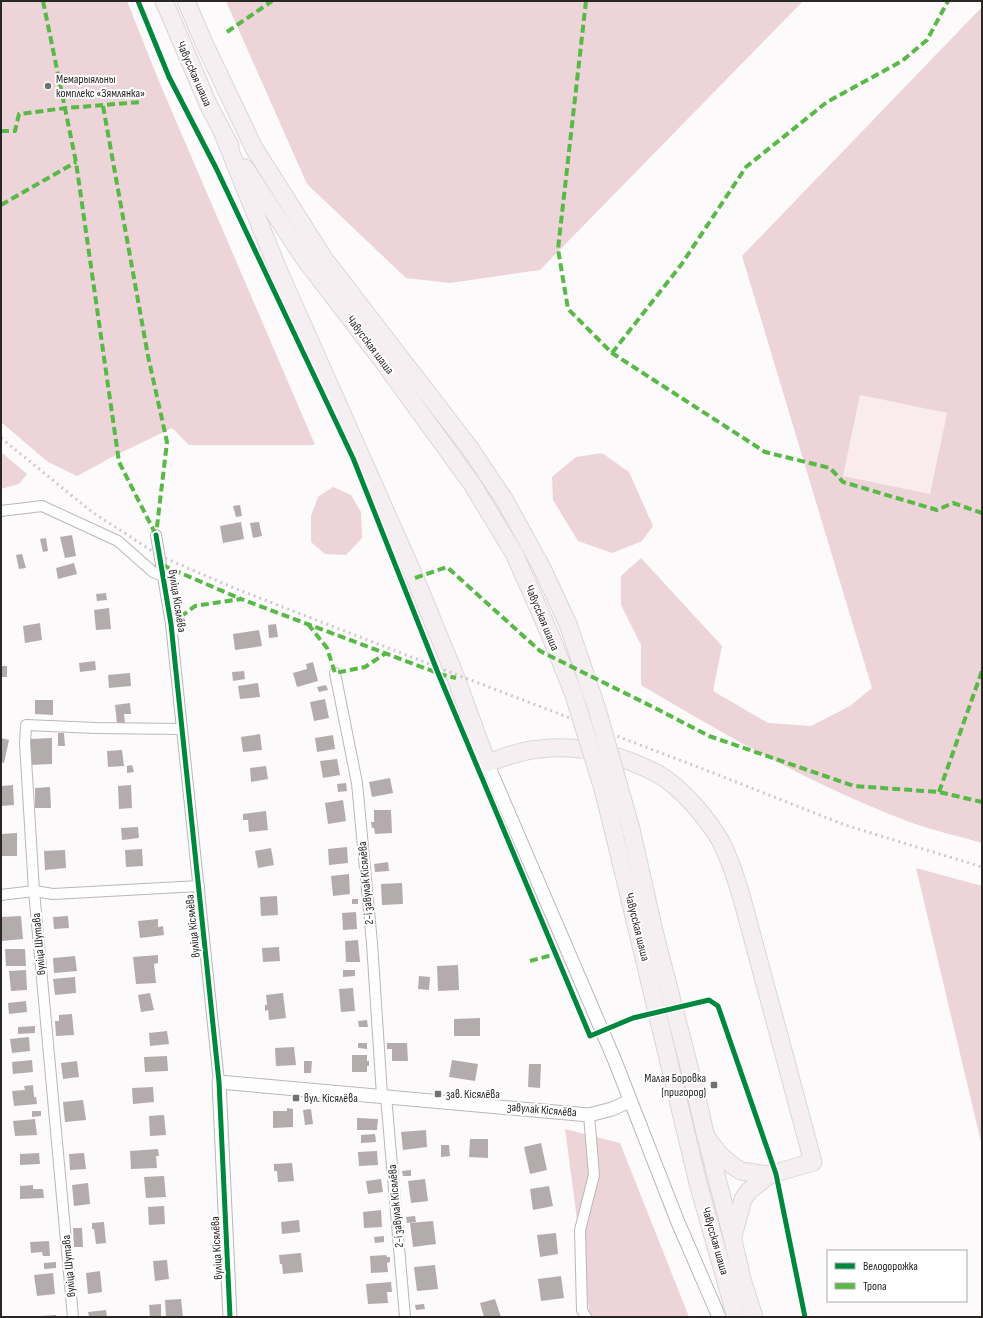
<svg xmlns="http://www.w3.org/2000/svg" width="983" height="1318" font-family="'Sofia Sans Condensed',sans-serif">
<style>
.built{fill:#f8ecee}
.forest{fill:#ecd4d8;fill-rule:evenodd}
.building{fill:#b4abad}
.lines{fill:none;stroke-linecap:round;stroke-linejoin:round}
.minor-casing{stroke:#b9b7b7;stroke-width:12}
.tertiary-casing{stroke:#b9b7b7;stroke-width:15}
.primary-casing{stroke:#d8d6d6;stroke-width:19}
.minor{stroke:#fffefe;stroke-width:10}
.tertiary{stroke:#fffefe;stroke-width:13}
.primary{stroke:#f6eff1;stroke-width:17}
.rail{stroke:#cbcacb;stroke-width:3;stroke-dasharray:2 4;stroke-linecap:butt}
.primary-bridge-casing{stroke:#d8d6d6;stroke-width:19;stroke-linecap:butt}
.primary-bridge{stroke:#f6eff1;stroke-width:17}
.quiet{stroke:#58b947;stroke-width:4;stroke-dasharray:8 4;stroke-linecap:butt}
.cycleway-casing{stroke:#fff;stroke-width:8}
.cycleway{stroke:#00873e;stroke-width:5}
.poi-dot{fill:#737071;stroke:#fff;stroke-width:1.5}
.labels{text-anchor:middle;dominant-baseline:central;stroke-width:4;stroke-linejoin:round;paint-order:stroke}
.street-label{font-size:12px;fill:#292626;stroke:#fff}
.poi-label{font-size:12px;fill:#292626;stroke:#fff;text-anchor:start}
</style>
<rect width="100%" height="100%" fill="#fdfafb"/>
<path class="built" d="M860,395L947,413L930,494L843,476Z"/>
<g class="forest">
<path d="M1,1H127L158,79L315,445H189L172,428L114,456L77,476L48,462L1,422Z"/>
<path d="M226,1H803L540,270L450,283L406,278L307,184Z"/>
<path d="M982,7V843C959,836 935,831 912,823C817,787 728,737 641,685V645L621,605V576L641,558L722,646L713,691L768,723L811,726L850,706L872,688L742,256ZM860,395L947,413L930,494L843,476Z"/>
<path d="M1,452L27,474L19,484L1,489Z"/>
<path d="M602,453L629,472L653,526L642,541L612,553L578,541L553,500L552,477L576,457Z"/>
<path d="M333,487L351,495L361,512L362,538L346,555L325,554L311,542V516L318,497Z"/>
<path d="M916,868L982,886V1146Z"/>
<path d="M565,1129L620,1143L689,1317H590Z"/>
</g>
<g class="building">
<path d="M240,505L242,516L236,517L233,506Z"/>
<path d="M241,522L244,539L223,543L220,526Z"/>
<path d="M259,522L262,536L253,538L250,523Z"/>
<path d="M72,535L76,556L65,558L60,537Z"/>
<path d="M46,538L48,551L43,552L40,539Z"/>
<path d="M22,554L26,568L19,569L16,555Z"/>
<path d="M74,563L77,574L58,579L56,568Z"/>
<path d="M106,593L107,600L97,601L96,594Z"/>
<path d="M109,608L111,629L96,630L94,610Z"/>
<path d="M40,623L42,640L25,643L23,626Z"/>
<path d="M276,624L278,637L269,638L268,625Z"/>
<path d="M259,630L262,646L235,650L233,634Z"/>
<path d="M95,661L96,670L80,672L79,663Z"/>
<path d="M313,662L318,681L297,687L293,673L307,669L306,664Z"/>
<rect x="1" y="666" width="6" height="11"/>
<path d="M244,671L245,679L233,681L232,672Z"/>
<path d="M130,673L131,686L109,688L108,675Z"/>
<path d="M258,683L260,697L240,699L238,686Z"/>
<path d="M326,685L328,690L319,692L317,687Z"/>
<path d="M325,699L329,718L314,721L310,702Z"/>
<path d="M35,700H53V715L35,714Z"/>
<path d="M130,703L131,714H124L125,723H117L115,705Z"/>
<path d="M58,733H64L65,746H58Z"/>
<path d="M260,734L262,750L243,752L241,737Z"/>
<path d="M333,735L335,749L317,752L315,738Z"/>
<path d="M1,738L9,740L4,763L1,762Z"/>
<path d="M52,738V764L31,765L30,739Z"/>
<path d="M122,750L124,766L108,767L107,751Z"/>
<path d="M337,759L340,775L323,778L320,761Z"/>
<path d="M132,765L134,772L127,773V766Z"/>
<path d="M266,766L268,779L251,782L250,768Z"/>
<path d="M390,778L393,793L372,797L369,782Z"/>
<path d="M346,783L347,791L338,792L337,784Z"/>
<path d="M13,785L14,805L1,806V786Z"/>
<path d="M131,785L132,808L119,809L118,786Z"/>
<path d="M50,787L51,808H35V788Z"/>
<path d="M343,800L346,821L328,824L325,803Z"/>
<path d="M374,810H391L392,833L375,834L374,828H372L371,822H374Z"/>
<path d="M266,811L268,830L249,832L248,820H243V814Z"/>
<path d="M138,827L139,838L122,840L121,828Z"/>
<path d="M17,833V856H1V834Z"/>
<path d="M347,847L348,863L329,865L328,849Z"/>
<path d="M271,848L274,865L258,868L255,851Z"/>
<path d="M142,849L143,866L126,867L125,850Z"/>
<path d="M65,850L66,868L45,870L44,851Z"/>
<path d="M388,862L389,871L375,872L374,864Z"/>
<path d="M349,874L350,894L333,896L331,876Z"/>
<path d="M402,883L403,904L382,905L381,884Z"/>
<path d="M277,896L278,915L261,916L260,897Z"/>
<rect x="352" y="899" width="6" height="5"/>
<path d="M356,912L357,929L343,930L342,913Z"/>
<path d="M21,916L23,939L1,941V917Z"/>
<path d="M68,916L69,928L54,929L53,917Z"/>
<path d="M158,919V927L163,926L164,935L140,938L138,921Z"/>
<path d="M358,940L360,962H346L345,941Z"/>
<path d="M279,947L280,961L263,962L262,948Z"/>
<path d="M5,949H25L26,966H6Z"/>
<path d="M158,955V963L154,964L156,983L136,984L133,957Z"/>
<path d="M75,956L77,971L54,973L53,958Z"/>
<path d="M458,965L459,990L438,991L437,966Z"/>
<path d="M26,970L27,990L11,991L9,971Z"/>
<path d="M343,970H355V976L343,977Z"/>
<path d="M419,976L430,977L429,990L418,989Z"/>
<path d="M75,977L76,993L55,995L53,979Z"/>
<path d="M353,988L355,1011L341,1012L339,989Z"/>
<path d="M150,993L154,1010L141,1012L138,995Z"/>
<path d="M283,993L286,1018L269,1020L268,1010L265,1011V1005H267L266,995Z"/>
<path d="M26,1001L27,1012L9,1014L8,1003Z"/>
<path d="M72,1014L74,1035L56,1036L55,1021H59V1015Z"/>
<path d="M480,1018V1036H454V1019Z"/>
<path d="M367,1020L368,1027H359L358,1021Z"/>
<path d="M35,1026V1033L18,1034V1027Z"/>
<path d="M167,1031L169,1044L150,1046L149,1033Z"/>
<path d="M29,1037L30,1051L12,1053L10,1039Z"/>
<path d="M358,1043H367V1049L358,1048Z"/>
<path d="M387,1043H407L408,1061H392V1049H387Z"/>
<path d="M294,1047L296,1065L276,1066L275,1048Z"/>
<path d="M352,1055H367V1061H369V1066H367V1072H352Z"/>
<path d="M167,1056L168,1071L145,1072L144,1057Z"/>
<path d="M32,1060L33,1072L13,1074L12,1062Z"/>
<path d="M452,1060L478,1064L475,1081L449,1077Z"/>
<path d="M77,1061L79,1077L63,1079L61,1063Z"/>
<path d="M304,1061H312L311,1073H304Z"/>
<path d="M529,1064H541L540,1088L528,1087Z"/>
<path d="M33,1085L34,1097H36L37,1104L14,1106L12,1091L25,1090L24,1086Z"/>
<path d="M153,1087L154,1102L133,1104L132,1088Z"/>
<path d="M83,1100L86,1120L65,1122L63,1102Z"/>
<path d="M287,1108L293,1109V1127L273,1128V1111H287Z"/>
<path d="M311,1109L313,1124L305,1125L303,1110Z"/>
<path d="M32,1111H41V1116L32,1117Z"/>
<path d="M164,1115L166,1135L150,1136L149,1116Z"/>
<path d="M357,1118L378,1119L377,1130H357Z"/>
<path d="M35,1119L37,1135L15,1136L13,1121Z"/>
<path d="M426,1130L427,1147L403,1150L401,1132Z"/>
<path d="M375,1134L376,1142L361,1143V1135Z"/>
<path d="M470,1139H488V1158L469,1157Z"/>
<path d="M541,1143L547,1170L530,1174L524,1147Z"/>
<path d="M441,1145H449L450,1156L441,1157Z"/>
<path d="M158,1149L159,1156H156L157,1168L131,1169L130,1151Z"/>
<path d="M377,1151L378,1165L359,1166L358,1152Z"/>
<path d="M39,1153L40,1164L20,1165V1154Z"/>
<path d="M84,1153L86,1169L70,1170L69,1154Z"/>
<path d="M292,1163L294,1181L278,1182L277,1171H274V1164Z"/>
<path d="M411,1170V1176H403L402,1171Z"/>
<path d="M164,1176L166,1197L146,1198L144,1177Z"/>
<path d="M381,1179L383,1192L368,1194L366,1181Z"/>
<path d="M425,1179L428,1201L411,1203L408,1181Z"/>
<path d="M88,1183L90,1204L74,1206L72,1185Z"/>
<path d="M33,1185V1189H43L44,1198L20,1199V1186Z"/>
<path d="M549,1186L553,1206L533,1210L530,1189Z"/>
<path d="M164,1206L165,1224L149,1225L148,1207Z"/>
<path d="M381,1210L382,1227L364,1228L363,1212Z"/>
<path d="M415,1216L416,1222L407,1223L406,1217Z"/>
<path d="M299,1220L300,1232L282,1234L281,1222Z"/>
<path d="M433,1221L436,1244L413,1247L410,1223Z"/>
<path d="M104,1222L106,1243L96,1244L94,1229H92V1223Z"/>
<path d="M73,1228H82L83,1247H74Z"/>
<path d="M556,1233L558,1254L540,1257L537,1235Z"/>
<path d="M384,1236V1242L375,1243L374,1237Z"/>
<path d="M49,1241L50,1256H43L42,1252L31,1253L30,1242Z"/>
<path d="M301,1253L303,1272L283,1274L282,1264H280L279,1255Z"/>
<path d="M386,1255L387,1257H390V1262L387,1263L388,1272L371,1273L370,1256Z"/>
<path d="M167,1260L169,1279L155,1281L153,1261Z"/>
<path d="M56,1262V1268L44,1269V1263Z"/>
<path d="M435,1265L438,1289L417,1291L414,1267Z"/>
<path d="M100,1271L102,1292L88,1294L86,1273Z"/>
<path d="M53,1273L55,1294L37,1296L34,1275Z"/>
<path d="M561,1276L564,1298L541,1301L538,1279Z"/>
<path d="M391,1282L392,1292H387L388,1303L368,1304L366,1284Z"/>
<path d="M181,1299L183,1317H166L165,1300Z"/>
<path d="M495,1299L501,1317H484L480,1303Z"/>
<path d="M161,1304V1317H150L149,1305Z"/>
<path d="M424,1304L425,1309L416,1310L415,1305Z"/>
<path d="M106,1310L107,1317H89L88,1312Z"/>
<path d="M56,1315L57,1317H42L41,1316Z"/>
</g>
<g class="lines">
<g class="minor-casing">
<g id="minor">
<path d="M1,511L42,506L118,541L153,572L163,576"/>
<path d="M156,535L171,624L219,1082"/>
<path d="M335,673L357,783L372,943L382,1095"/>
<path d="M1,895L34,891L53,894L199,886"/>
<path d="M386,1096L405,1317"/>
<path d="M73,1317L34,891L25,743L26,725L96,728L182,729"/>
<path d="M586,1317L582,1310L580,1230L594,1175L589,1115"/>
</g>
</g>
<g class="tertiary-casing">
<g id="tertiary">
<path d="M487,763L615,1061L677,1220L719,1317"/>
<path d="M230,1317L219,1082L589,1115L612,1109L630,1101"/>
</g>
</g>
<g class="primary-casing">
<g id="primary">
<path d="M164,1L208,104L230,146"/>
<path d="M186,1L204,43L254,148L325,260L469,447L504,499L541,566L568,624"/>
<path d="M224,136L277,267L415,578L456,678L487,763C505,757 522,750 540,749C581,744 622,755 658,774C681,787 707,818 720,840C731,861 738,884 744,906L813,1162L769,1175L741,1171L733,1166L720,1155L706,1137"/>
<path d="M245,168L304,258L385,364L472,484L514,553L548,630"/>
<path d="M631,829L654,931L694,1086L706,1137L732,1236L742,1279L754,1317"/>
<path d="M614,833L698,1183L736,1317"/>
<path d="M733,1236L743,1199L749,1191L769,1175"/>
</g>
</g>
<use href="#minor" class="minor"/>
<use href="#tertiary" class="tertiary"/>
<use href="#primary" class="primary"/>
<path class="rail" d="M1,438L92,512L160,556L234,588L455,674L716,774L845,825L982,867"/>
<g class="primary-bridge-casing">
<g id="primary-bridge">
<path d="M568,624L597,709L631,829"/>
<path d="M548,630L573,692L603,789L614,833"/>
</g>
</g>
<use href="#primary-bridge" class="primary-bridge"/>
<g class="quiet">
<path d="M43,1L76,162L119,462L156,535"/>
<path d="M586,1L558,249L568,309L612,353L765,452L830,468L843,482L937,510L953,503L982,513"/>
<path d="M227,32L272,1"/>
<path d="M103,106L148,356L167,442L156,535"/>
<path d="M1,131H15L19,114L66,108L141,102"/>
<path d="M1,205L76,162"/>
<path d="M612,353L681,265L746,167L827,102L902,61L927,40L948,1"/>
<path d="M162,565L241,599"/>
<path d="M415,578L447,567L540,651L659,710L709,736L854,786L939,792L982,802"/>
<path d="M171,624L195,606L241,599L443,675L456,678"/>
<path d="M308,624L327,648L335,673L365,667L386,653"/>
<path d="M939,792L982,671"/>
<path d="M530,961L556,954"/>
</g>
<g class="cycleway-casing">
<g id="cycleway">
<path d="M138,1L169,77L216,168L353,458L438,673L590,1036L633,1018L709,1000L718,1006L776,1174L805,1317"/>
<path d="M156,535L171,624L219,1082L230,1317"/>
</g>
</g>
<use href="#cycleway" class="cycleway"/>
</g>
<g class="poi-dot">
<circle cx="48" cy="86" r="4"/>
<rect x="710" y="1081" width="8" height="8" rx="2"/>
<rect x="434" y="1090" width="8" height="8" rx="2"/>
<rect x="292" y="1094" width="8" height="8" rx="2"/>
</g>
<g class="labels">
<g class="street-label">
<text transform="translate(194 74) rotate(66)">Чавусская шаша</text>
<text transform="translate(370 345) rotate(53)">Чавусская шаша</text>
<text transform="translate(177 601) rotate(81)">вуліца Кісялёва</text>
<text transform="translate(542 618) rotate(67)">Чавусская шаша</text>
<text transform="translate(366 883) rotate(-95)">2-і завулак Кісялёва</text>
<text transform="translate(193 926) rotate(-96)">вуліца Кісялёва</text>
<text transform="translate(637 927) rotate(76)">Чавусская шаша</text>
<text transform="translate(39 944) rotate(-95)">вуліца Шутава</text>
<text transform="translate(542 1110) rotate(5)">завулак Кісялёва</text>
<text transform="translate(396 1206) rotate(-95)">2-і завулак Кісялёва</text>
<text transform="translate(715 1241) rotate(74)">Чавусская шаша</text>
<text transform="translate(217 1248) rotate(-93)">вуліца Кісялёва</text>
<text transform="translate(69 1266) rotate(-95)">вуліца Шутава</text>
</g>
<g class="poi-label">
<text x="56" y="79">Мемарыяльны<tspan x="56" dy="14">комплекс «Зямлянка»</tspan></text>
<text x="706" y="1078" text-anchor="end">Малая Боровка<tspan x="706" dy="14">(пригород)</tspan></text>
<text x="446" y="1094">зав. Кісялёва</text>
<text x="304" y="1098">вул. Кісялёва</text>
</g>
</g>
<rect width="983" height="1318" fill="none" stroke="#292626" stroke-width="4"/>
<rect x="827" y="1250" width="140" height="52" fill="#ffffff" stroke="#a9a8a8"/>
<rect x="835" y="1263" width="20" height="6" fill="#00873e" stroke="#a9a8a8"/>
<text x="863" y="1270" font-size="12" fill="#292626">Велодорожка</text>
<rect x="835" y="1283" width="20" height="6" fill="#58b947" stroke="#a9a8a8"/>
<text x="863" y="1290" font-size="12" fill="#292626">Тропа</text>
</svg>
